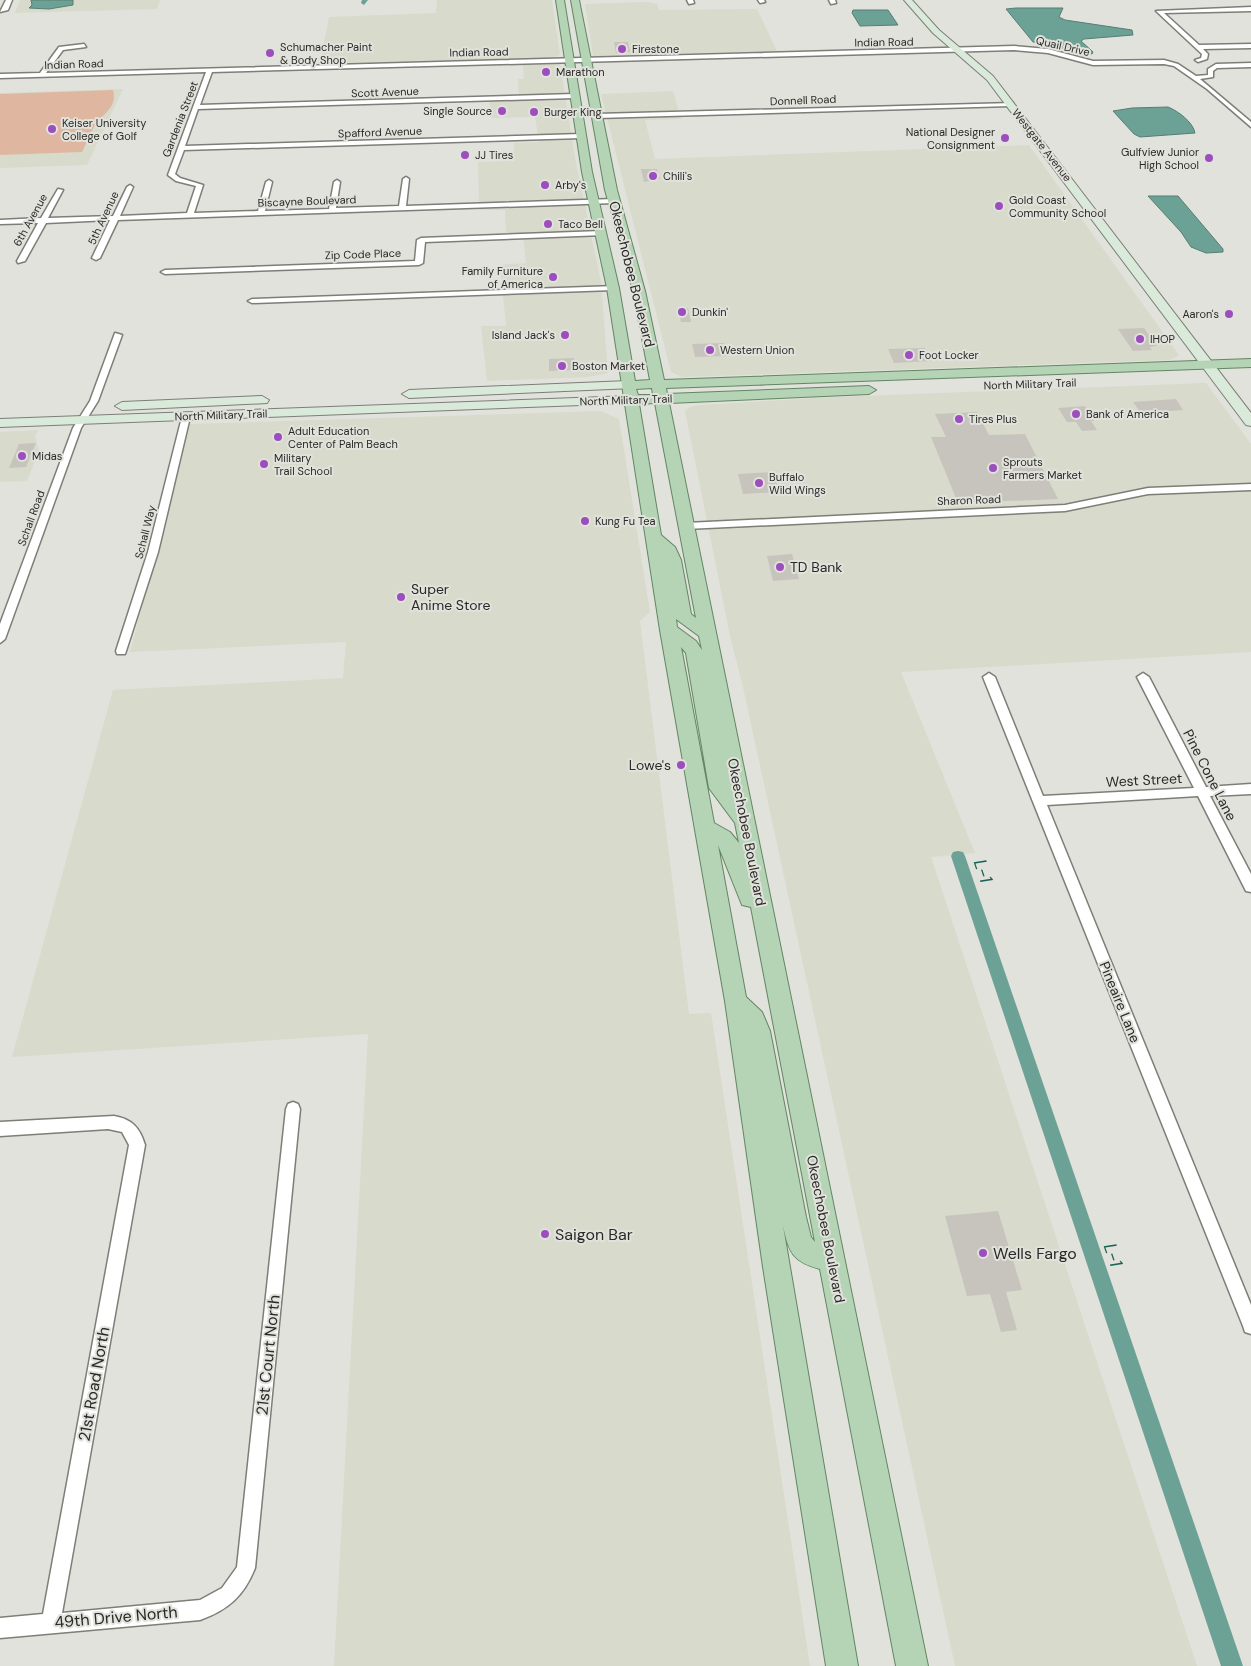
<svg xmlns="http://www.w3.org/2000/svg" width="1251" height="1666" font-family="'DM Sans',sans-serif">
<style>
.built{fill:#d8dacb}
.green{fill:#dfb7a1}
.water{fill:#6ba295;stroke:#577e74}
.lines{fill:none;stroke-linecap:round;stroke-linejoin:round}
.canal{fill:#6ba295;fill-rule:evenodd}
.building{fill:#c7c4bd}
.street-casing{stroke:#7d7e77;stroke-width:3}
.secondary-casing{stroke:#7d7e77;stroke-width:2}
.primary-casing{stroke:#638663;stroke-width:2}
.street{fill:#fff;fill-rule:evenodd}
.secondary{fill:#daeada;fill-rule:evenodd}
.primary{fill:#b4d4b5;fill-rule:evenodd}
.poi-dot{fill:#9c4ebf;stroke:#e1e2db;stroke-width:2}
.labels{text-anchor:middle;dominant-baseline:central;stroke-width:4;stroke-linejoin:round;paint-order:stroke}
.far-street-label{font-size:11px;fill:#292927;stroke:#e1e2db}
.far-poi-label{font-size:11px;fill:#292927;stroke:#e1e2db;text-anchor:start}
.street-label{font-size:14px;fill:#292927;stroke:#e1e2db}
.poi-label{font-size:14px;fill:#292927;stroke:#e1e2db;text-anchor:start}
.near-poi-label{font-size:16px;fill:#292927;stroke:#e1e2db;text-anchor:start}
.near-street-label{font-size:16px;fill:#292927;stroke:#e1e2db}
.near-water-label{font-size:18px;font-style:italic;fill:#196355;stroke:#e1e2db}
</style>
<rect width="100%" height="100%" fill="#e1e2db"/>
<g class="built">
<path d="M20,0H160L157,9L15,13Z"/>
<path d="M437,0H552L560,55L547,59L320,64L329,17L436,13Z"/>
<path d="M648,2L657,4L659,10L757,9L777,51L593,56L585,4Z"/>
<path d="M560,64L575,158L601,282L608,373L588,377L487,381L481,326H506L500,265L526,263L523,233L506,234L505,210H479L478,162L514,161V143L539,142L535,117L491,118L489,97L519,96L518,79H524L523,65Z"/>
<path d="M123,89L87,165L0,168V93Z"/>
<path d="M673,91L681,119L645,120L655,159L1029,145L1179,355L1170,360L682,377L671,372L601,94Z"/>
<path d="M1206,383L1251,444V652L901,672L975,853L931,857L1197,1666H955L743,687L730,636L685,411L690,407L700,405L836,397Z"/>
<path d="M601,411L619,419L650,612L640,621L689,1014L711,1013L810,1666H334L368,1034L12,1057L113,690L343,678L346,642L130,652L190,424Z"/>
<path d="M38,430L35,436L39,451L27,481L0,482V432Z"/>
</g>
<path class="green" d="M113,90C118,106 104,113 96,124C90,132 87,143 82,152L0,155V94Z"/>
<g class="water">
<path d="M31,0H73V5L49,9L29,8L32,5Z"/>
<path d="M1016,8H1063L1059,17L1065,20L1132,30L1133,35L1084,39L1081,41L1093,52L1092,54L1033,42L1006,9Z"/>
<path d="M853,10H888L898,25L860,26L852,13Z"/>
<path d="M1168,107C1178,111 1193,122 1195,133L1140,137L1134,134L1113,111L1132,108Z"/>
<path d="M1148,196H1178L1223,249V252L1206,253L1191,247L1181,232Z"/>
</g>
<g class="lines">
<g class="canal">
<path d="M362,0H368L364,5L361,3Z"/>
<path d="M958,851L963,852L965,856L1243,1666H1221L951,856L953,852Z"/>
</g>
</g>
<g class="building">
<path d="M614,42H628L630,52L616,53Z"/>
<path d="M641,169H657L660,179L644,182Z"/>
<path d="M678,308H688L691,322H681Z"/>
<path d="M1144,328L1157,346L1150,347L1152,350L1133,351L1118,329Z"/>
<path d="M724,343L728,356L695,357L692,344Z"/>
<path d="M925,348L931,361L894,363L888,349Z"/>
<path d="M574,358L575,370L549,371V359Z"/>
<path d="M1176,399L1183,410L1141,413L1133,402Z"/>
<path d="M1085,406L1094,421H1091L1097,430L1082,431L1076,422H1067L1058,408Z"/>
<path d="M977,412L989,435L1025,434L1058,499L958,503L931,437H946L935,414Z"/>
<path d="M36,443L26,467L9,468L19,444Z"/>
<path d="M774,472L779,492L743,494L738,474Z"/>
<path d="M792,554L799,579L773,581L767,556Z"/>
<path d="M998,1211L1022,1290L1006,1292L1017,1330L1001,1332L990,1294L967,1296L945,1216Z"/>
</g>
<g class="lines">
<g class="street-casing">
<g id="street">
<path d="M6,0H12L8,10L0,12Z"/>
<path d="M687,0H693L694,3L689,4Z"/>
<path d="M758,0H764L765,2L760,3Z"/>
<path d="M829,0H835L836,3L831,4Z"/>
<path d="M1251,7V11L1164,13L1199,45L1251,44V48L1203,49L1208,54L1207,59L1198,62L1195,60L1201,58L1202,54L1156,11Z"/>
<path d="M84,44L86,47L63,50L46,73L1014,46L1048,49L1093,61L1164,60L1178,64L1196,76L1208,75V69L1216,64L1251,63V67L1217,68L1213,71V77L1200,79L1251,122V127L1207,89L1174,66L1164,64L1093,65L1048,53L1014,50L212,72L200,105L574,94L577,96L574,98L198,109L185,146L581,134L584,136L581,138L184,150L175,174L180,178L203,185L194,213L258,211L266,182L269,180L272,182L265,211L329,209L334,182L337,180L340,182L336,208L399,206L403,179L406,177L409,179L406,206L614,199L618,201L614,203L118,220L100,258L96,260L92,258L110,220L46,223L25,261L18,263L17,261L38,223L0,224V220L41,218L58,189L63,190L48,218L113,216L127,187L130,185L133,187L120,216L187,213L196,186L176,181L168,175L206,72L0,78V74L40,73L59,47Z"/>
<path d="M1013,103L1011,106L597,118L594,116L597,114Z"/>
<path d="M601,231H604V235L425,242L423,263L419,265L165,274L161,272L165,270L415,261L417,240L421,238Z"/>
<path d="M616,286V290H613L252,303L248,301L252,299Z"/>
<path d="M115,333L122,335L98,401L81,428L5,639L0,643V624L73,428L90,401Z"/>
<path d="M186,414L190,417L158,552L126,651L125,654H117L116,651L148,552L182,417Z"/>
<path d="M1251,484V490L1148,494L1065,511L686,529L681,526L686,523L1065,505L1148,488Z"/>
<path d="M989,673L995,677L1043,796L1194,788L1137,677L1143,673L1149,677L1206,787L1251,784V794L1210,796L1251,874V892L1246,891L1198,796L1047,805L1251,1305V1334L1245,1332L1243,1326L983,677Z"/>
<path d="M293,1102L298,1104L300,1109L255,1568C244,1596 228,1610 200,1620L0,1638V1618L43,1614L129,1145L122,1132L108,1129L0,1136V1122L114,1116C132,1119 140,1128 145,1145L62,1613L200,1600L222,1588L237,1567L286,1109L288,1104Z"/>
</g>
</g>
<g class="secondary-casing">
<g id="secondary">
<path d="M904,0H912L939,30L993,76L1251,413V426L1246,425L987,80L933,33Z"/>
<path d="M628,381L634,385L633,388L409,398L402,394L409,390Z"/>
<path d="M262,396L269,400L267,403L122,410L115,406L122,402Z"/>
<path d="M630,396L637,400L635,403L0,427V419Z"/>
</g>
</g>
<g class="primary-casing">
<path id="primary" d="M556,0H564L592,172L619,288L635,381L650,380L633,291L605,190L571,0H579L617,190L645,291L664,380L1251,359V367L666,388L667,394L869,386L876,390L869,394L669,403L928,1666H896L820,1269C793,1262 789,1253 783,1226L858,1666H826L763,1267L725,1001L660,630L607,288L582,172ZM652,388L653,395H638L636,389ZM655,403L696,618L691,614L681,560L675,547L661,535L639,404ZM676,619L699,636L702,650L696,641L677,627ZM681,647L686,653L709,788L735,823L739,843L730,832L714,823ZM718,845L742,905L751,907L815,1242L811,1237L806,1217L770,1031L762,1012L746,997Z"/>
</g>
<use href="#street" class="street"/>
<use href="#secondary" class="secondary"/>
<use href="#primary" class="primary"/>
</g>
<g class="poi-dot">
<circle cx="622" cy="49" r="5"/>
<circle cx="270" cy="53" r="5"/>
<circle cx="546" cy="72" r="5"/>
<circle cx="502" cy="111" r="5"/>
<circle cx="534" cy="112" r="5"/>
<circle cx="52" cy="129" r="5"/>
<circle cx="1005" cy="138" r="5"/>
<circle cx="465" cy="155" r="5"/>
<circle cx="1209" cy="158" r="5"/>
<circle cx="653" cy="176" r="5"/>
<circle cx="545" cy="185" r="5"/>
<circle cx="999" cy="206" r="5"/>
<circle cx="548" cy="224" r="5"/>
<circle cx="553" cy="277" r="5"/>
<circle cx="682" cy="312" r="5"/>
<circle cx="1229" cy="314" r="5"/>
<circle cx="565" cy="335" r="5"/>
<circle cx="1140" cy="339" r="5"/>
<circle cx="710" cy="350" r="5"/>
<circle cx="909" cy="355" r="5"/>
<circle cx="562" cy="366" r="5"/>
<circle cx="1076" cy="414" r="5"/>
<circle cx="959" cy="419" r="5"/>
<circle cx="278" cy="437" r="5"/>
<circle cx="22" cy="456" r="5"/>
<circle cx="264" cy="464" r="5"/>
<circle cx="993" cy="468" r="5"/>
<circle cx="759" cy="483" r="5"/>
<circle cx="585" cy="521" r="5"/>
<circle cx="780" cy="567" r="5"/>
<circle cx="401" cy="597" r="5"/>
<circle cx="681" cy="765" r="5"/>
<circle cx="545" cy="1234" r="5"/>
<circle cx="983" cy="1253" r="5"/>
</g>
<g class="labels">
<g class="far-street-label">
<text transform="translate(884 42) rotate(-1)">Indian Road</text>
<text transform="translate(1063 46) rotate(13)">Quail Drive</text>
<text transform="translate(479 52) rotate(-1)">Indian Road</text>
<text transform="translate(74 64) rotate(-2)">Indian Road</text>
<text transform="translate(385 92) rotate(-2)">Scott Avenue</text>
<text transform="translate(803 100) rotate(-2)">Donnell Road</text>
<text transform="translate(180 119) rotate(-69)">Gardenia Street</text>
<text transform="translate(380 132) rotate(-2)">Spafford Avenue</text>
<text transform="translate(1042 145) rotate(52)">Westgate Avenue</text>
<text transform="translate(307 201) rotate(-2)">Biscayne Boulevard</text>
<text transform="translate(103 218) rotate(-65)">5th Avenue</text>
<text transform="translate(30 220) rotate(-61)">6th Avenue</text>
<text transform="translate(363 254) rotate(-2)">Zip Code Place</text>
<text transform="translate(1030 384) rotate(-2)">North Military Trail</text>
<text transform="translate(626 400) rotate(-2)">North Military Trail</text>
<text transform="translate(221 415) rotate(-2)">North Military Trail</text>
<text transform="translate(969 500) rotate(-2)">Sharon Road</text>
<text transform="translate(31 518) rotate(-70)">Schall Road</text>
<text transform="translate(145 532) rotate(-76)">Schall Way</text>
</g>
<g class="far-poi-label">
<text x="280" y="47">Schumacher Paint<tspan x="280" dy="13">&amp; Body Shop</tspan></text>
<text x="632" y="49">Firestone</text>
<text x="556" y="72">Marathon</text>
<text x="492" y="111" text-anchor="end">Single Source</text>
<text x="544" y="112">Burger King</text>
<text x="62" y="123">Keiser University<tspan x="62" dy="13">College of Golf</tspan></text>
<text x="995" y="132" text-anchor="end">National Designer<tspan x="995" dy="13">Consignment</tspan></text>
<text x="1199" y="152" text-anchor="end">Gulfview Junior<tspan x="1199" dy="13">High School</tspan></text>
<text x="475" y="155">JJ Tires</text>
<text x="663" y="176">Chili's</text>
<text x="555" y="185">Arby's</text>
<text x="1009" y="200">Gold Coast<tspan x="1009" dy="13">Community School</tspan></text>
<text x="558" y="224">Taco Bell</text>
<text x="543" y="271" text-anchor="end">Family Furniture<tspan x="543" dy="13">of America</tspan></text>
<text x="692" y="312">Dunkin'</text>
<text x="1219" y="314" text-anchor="end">Aaron's</text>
<text x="555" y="335" text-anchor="end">Island Jack's</text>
<text x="1150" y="339">IHOP</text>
<text x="720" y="350">Western Union</text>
<text x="919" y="355">Foot Locker</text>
<text x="572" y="366">Boston Market</text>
<text x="1086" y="414">Bank of America</text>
<text x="969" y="419">Tires Plus</text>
<text x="288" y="431">Adult Education<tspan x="288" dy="13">Center of Palm Beach</tspan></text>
<text x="32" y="456">Midas</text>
<text x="274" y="458">Military<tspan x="274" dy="13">Trail School</tspan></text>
<text x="1003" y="462">Sprouts<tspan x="1003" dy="13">Farmers Market</tspan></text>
<text x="769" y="477">Buffalo<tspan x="769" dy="13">Wild Wings</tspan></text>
<text x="595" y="521">Kung Fu Tea</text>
</g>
<g class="street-label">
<text transform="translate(632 274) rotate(76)">Okeechobee Boulevard</text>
<text transform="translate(1210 775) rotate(63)">Pine Cone Lane</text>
<text transform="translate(1144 780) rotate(-3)">West Street</text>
<text transform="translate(747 832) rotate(79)">Okeechobee Boulevard</text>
<text transform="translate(1120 1002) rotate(68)">Pineaire Lane</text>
<text transform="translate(826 1229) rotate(79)">Okeechobee Boulevard</text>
</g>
<g class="poi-label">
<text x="790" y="567">TD Bank</text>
<text x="411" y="589">Super<tspan x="411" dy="16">Anime Store</tspan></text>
<text x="671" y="765" text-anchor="end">Lowe's</text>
</g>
<g class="near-poi-label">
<text x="555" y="1234">Saigon Bar</text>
<text x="993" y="1253">Wells Fargo</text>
</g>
<g class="near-street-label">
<text transform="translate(268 1355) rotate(-84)">21st Court North</text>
<text transform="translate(94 1384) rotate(-80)">21st Road North</text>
<text transform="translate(116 1617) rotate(-5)">49th Drive North</text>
</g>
<g class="near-water-label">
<text transform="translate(983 871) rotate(71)">L-1</text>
<text transform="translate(1113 1255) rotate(71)">L-1</text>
</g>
</g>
</svg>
